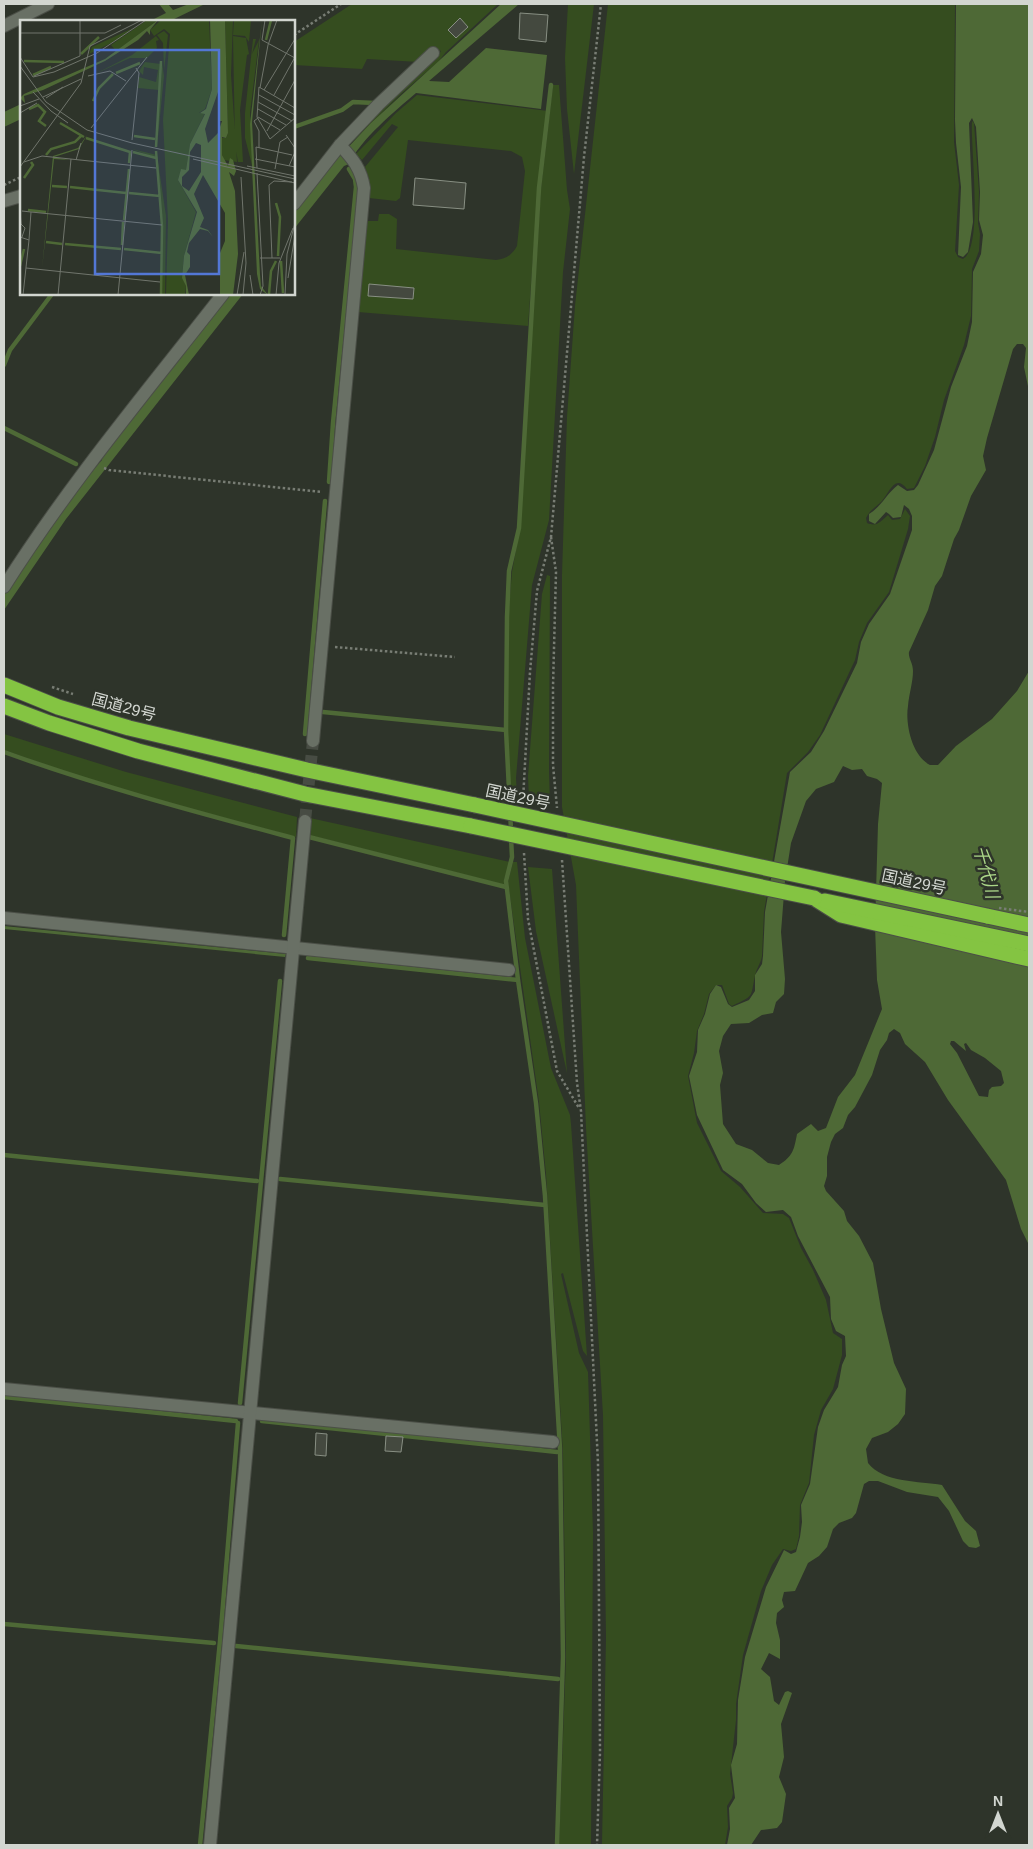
<svg xmlns="http://www.w3.org/2000/svg" width="1033" height="1849" font-family="Helvetica,'Noto Sans JP',sans-serif">
<style>
.green{fill:#354d1f}
.water{fill:#4e6936;fill-rule:evenodd}
.lines{fill:none;stroke-linecap:round;stroke-linejoin:round}
.stream{stroke:#4e6936;stroke-width:4.5}
.building{fill:#44493f;stroke:#888f83}
.street-tunnel{stroke:#474c43;stroke-width:12;stroke-dasharray:12 6;stroke-linecap:butt}
.street-casing{stroke:#4b4f47;stroke-width:14}
.highway-casing{stroke:#4b4f47;stroke-width:17}
.path{stroke:#787d74;stroke-width:2.5;stroke-dasharray:2.5 2.5;stroke-linecap:butt}
.street{stroke:#697065;stroke-width:12}
.highway{stroke:#84c442;stroke-width:15}
.highway-bridge-casing{stroke:#4b4f47;stroke-width:17;stroke-linecap:butt}
.path-bridge{stroke:#787d74;stroke-width:2.5;stroke-dasharray:2.5 2.5;stroke-linecap:butt}
.highway-bridge{stroke:#84c442;stroke-width:15}
.labels{text-anchor:middle;dominant-baseline:central;stroke-width:5;stroke-linejoin:round;paint-order:stroke}
.street-label{font-size:16px;fill:#d2d6d0;stroke:#2e342a}
.water-label{font-size:18px;font-style:italic;fill:#abd688;stroke:#2e342a}
.inset-river{fill:none;stroke:#4e6936;stroke-width:2.5}
.inset-road{fill:none;stroke:#70756c;stroke-width:1}
.view{fill:#5377d6;fill-opacity:0.15;stroke:#5377d6;stroke-width:2.5}
.inset-edge{fill:none;stroke:#d2d6d0;stroke-width:2.5}
</style>
<rect width="100%" height="100%" fill="#2e342a"/>
<g class="green">
<path d="M352,4H498L446,52L438,62L401,94L347,147L352,138L436,58L441,51L436,49L419,62L367,59L362,69L294,65V42Z"/>
<path d="M568,4H594L574,174L567,109L565,58Z"/>
<path d="M608,4H955L954,142L959,185L955,251L958,257L963,259C984,247 970,145 972,121L974,123L979,192L978,223L980,234L979,251L972,269L971,316L964,345L944,400L935,437L925,466L914,488L907,489C895,473 889,493 882,501C876,507 870,510 866,518L867,523C877,527 880,522 888,515L892,520L900,519L905,509L910,516L908,529L889,592L867,623L859,642L855,660L820,735L808,752L787,773L764,912L762,956C761,963 756,969 755,976C750,998 755,995 732,1006L729,1004L722,985H716L709,994L704,1014L697,1031L694,1053L688,1076L697,1123L721,1171L740,1187L763,1213L783,1214L789,1218L801,1248L813,1270L826,1300L833,1333L842,1339V1355L833,1389L821,1410L814,1435L809,1483L800,1505L799,1536L796,1549L791,1551L783,1549L772,1565L761,1591L743,1655L736,1704V1720L730,1774L733,1793L732,1798L727,1806L728,1827L725,1845H602L606,1637L603,1415L586,1128L576,885L562,807V575L567,417L575,306Z"/>
<path d="M553,85H559L567,190L570,209L563,272L549,520L532,585L516,778L517,798L511,797L507,730L509,608L512,572L520,528L541,188Z"/>
<path d="M417,95L548,111L538,188L528,326L358,312L367,221H378L379,214H389L397,219L396,249L496,260C506,259 512,255 517,246L525,171L522,157L511,151L408,140L400,198L396,201L369,198V179L365,167L398,127L392,124L362,160L356,154L396,113Z"/>
<path d="M547,575L550,576L549,771L550,805L529,800L528,776L542,594Z"/>
<path d="M4,734L126,772L297,817L296,837C198,811 99,785 4,750Z"/>
<path d="M310,818L510,862L504,880L505,885L309,835Z"/>
<path d="M513,862H517L525,938L551,1068L570,1115L571,1124L587,1356L583,1351L563,1273L561,1274L579,1353L588,1372L593,1533L591,1845H559L566,1658L563,1453L546,1174L539,1102L508,882Z"/>
<path d="M528,867L552,869L567,1073L536,931Z"/>
</g>
<g class="water">
<path d="M159,4H168L173,10L189,4H205L170,21H150L166,13Z"/>
<path d="M501,4H519L429,81L449,82L486,48L547,55L541,109L416,93C395,111 361,139 349,164L344,166L294,229V211L337,157H339L371,123Z"/>
<path d="M956,4H1029V391L1024,367L1026,348L1023,344H1017L1013,349L987,438L983,456L986,470L971,496L959,530L954,539L942,576L935,586L928,610L909,652C908,658 913,663 913,671C913,682 909,694 908,706C905,724 912,756 930,765H938L956,746L992,719L1017,691L1029,671V1245L1021,1229L1006,1180L948,1100L925,1062L905,1044L900,1033L894,1029L889,1033L887,1040L880,1050L872,1075L855,1107L848,1115L843,1128L835,1134L831,1142L827,1157V1176L824,1186L826,1191L844,1211L847,1221L859,1236L873,1263L881,1309L894,1363L906,1389L905,1414L898,1424L888,1432L872,1438L866,1449L868,1463C883,1483 920,1481 942,1485L965,1521L976,1531L980,1546L976,1548L969,1547L963,1541L949,1511L938,1497L907,1492L878,1481H869L864,1484L856,1513L852,1518L839,1523L833,1529L827,1547L819,1556L808,1563L795,1591L784,1592L782,1600L784,1607L777,1613L776,1623L780,1640V1659L769,1653L761,1669L770,1677L774,1701L779,1705L785,1692L788,1691L792,1693L781,1724L784,1757L779,1777L786,1794L782,1822L777,1828L761,1830L751,1845H727L730,1829L729,1808L735,1798L731,1765L737,1744L738,1700L745,1657L766,1587L784,1550L791,1554L796,1552L800,1537L802,1522L801,1505L810,1484L818,1427L824,1410L838,1387L842,1365L846,1356L845,1336L836,1331L831,1319L830,1297L798,1236L791,1217L783,1210L766,1212L756,1203L742,1184L723,1170L697,1115L689,1076L697,1052L698,1030L705,1014L710,994L716,985L721,987L728,1004L732,1007L749,1000L755,991V975L762,964L763,956L765,912L790,772L811,752L824,731L857,663L861,642L869,624L890,594L912,530V516L909,509L904,505L901,517L893,518L889,514L886,512L875,524L869,521V514C882,506 887,493 898,485L907,491L914,490L918,485L934,450L951,387L967,346L972,322L973,272L981,254L983,235L979,220L980,192L976,127L972,118L969,123L973,222L968,252L963,257L958,255L961,187L956,143L955,120ZM843,766L852,770L862,769L867,776L877,779L882,783L878,824L875,926L877,980L882,1009L855,1075L838,1097L826,1128L818,1131L811,1124L797,1134C794,1150 793,1156 779,1165L768,1163L752,1150L736,1144L723,1124L720,1085L723,1073L719,1051L723,1036L731,1024L749,1023L762,1015L773,1013L776,1002L784,994L785,979L781,932L785,881L791,843L806,801L816,789L834,782ZM951,1041H954L966,1051L964,1044L966,1043L971,1050L985,1058L1001,1071L1004,1083L1001,1086L992,1087L989,1090L988,1097L979,1096L957,1053L950,1044Z"/>
<path d="M21,104V119L4,127V112Z"/>
<path d="M229,294H243L66,519L4,610V594L23,563L84,480L102,460L101,457Z"/>
<path d="M4,926L286,954L285,957L4,929Z"/>
</g>
<g class="lines">
<g class="stream">
<path d="M294,127L342,110L353,102L375,103"/>
<path d="M4,365L10,350L52,294"/>
<path d="M4,428L76,464"/>
<path d="M329,482L333,423L356,187L355,179L349,169"/>
<path d="M323,712L506,730"/>
<path d="M305,734L325,501"/>
<path d="M4,752C98,786 196,812 293,838L284,935"/>
<path d="M511,830L506,730L507,617L509,571L519,528L539,188L551,85"/>
<path d="M309,837L506,887"/>
<path d="M511,838L512,857L506,881L518,980L536,1103L545,1196L560,1449L563,1657L557,1845"/>
<path d="M308,958L518,980"/>
<path d="M4,1155L257,1181"/>
<path d="M280,1179L545,1205"/>
<path d="M4,1397L236,1421"/>
<path d="M240,1403L280,981"/>
<path d="M262,1421L557,1452"/>
<path d="M4,1624L214,1643"/>
<path d="M236,1646L558,1679"/>
<path d="M200,1845L220,1641L238,1423"/>
</g>
</g>
<g class="building">
<path d="M520,13L548,15L546,42L519,39Z"/>
<path d="M460,18L468,27L456,38L448,30Z"/>
<path d="M415,178L466,183L464,209L413,205Z"/>
<path d="M369,284L414,288L413,299L368,296Z"/>
<path d="M316,1433L327,1434L326,1456L315,1455Z"/>
<path d="M386,1436L403,1437L401,1452L385,1451Z"/>
</g>
<g class="lines">
<path class="street-tunnel" d="M305,821L313,741"/>
<g class="street-casing">
<g id="street">
<path d="M4,26L48,4"/>
<path d="M4,201L21,196"/>
<path d="M294,204L340,145L378,105L433,53"/>
<path d="M4,587C69,484 148,390 223,294"/>
<path d="M313,741L364,188C361,169 353,159 340,145"/>
<path d="M4,918L509,970"/>
<path d="M4,1389L553,1442"/>
<path d="M210,1845L305,821"/>
</g>
</g>
<g class="highway-casing">
<g id="highway">
<path d="M4,685L58,707L129,728L307,770L475,805"/>
<path d="M4,706L49,723L138,751L305,794L471,826"/>
<path d="M814,898L841,915L1029,959"/>
<path d="M825,901L1029,944"/>
<path d="M987,916L1029,925"/>
</g>
</g>
<g class="path">
<path d="M294,35L341,4"/>
<path d="M4,185L21,177"/>
<path d="M104,468L109,470L322,492"/>
<path d="M551,537L556,572L553,687V765L557,808"/>
<path d="M335,647L455,657"/>
<path d="M52,687L73,694"/>
<path d="M523,800L530,672L537,591L551,537L584,157L601,4"/>
<path d="M524,853L528,919L557,1071L579,1108"/>
<path d="M562,860L577,1083L581,1111L598,1463L600,1752L597,1845"/>
</g>
<use href="#street" class="street"/>
<use href="#highway" class="highway"/>
<g class="highway-bridge-casing">
<g id="highway-bridge">
<path d="M475,805L987,916"/>
<path d="M471,826L814,898"/>
</g>
</g>
<path class="path-bridge" d="M999,908L1029,912"/>
<use href="#highway-bridge" class="highway-bridge"/>
</g>
<g class="labels">
<g class="street-label">
<text transform="translate(124 707) rotate(15)">国道29号</text>
<text transform="translate(518 797) rotate(12)">国道29号</text>
<text transform="translate(914 882) rotate(12)">国道29号</text>
</g>
<g class="water-label">
<text transform="translate(986 872) rotate(75)">千代川</text>
</g>
</g>
<g transform="translate(20 20)">
<rect width="275" height="275" fill="#2e342a"/>
<path d="M127,0H138L96,31L91,25ZM141,0H189L192,69L185,89L179,93H185L170,124L166,150H161L158,160L176,192L164,236L162,257L166,266L165,275H146L148,201L143,100L150,14L144,9L134,16L130,10ZM205,0H213L211,55L217,142L204,140L202,135V118H206L208,113ZM214,0H231L229,22L225,16L213,15ZM113,8L99,19L69,34L72,27ZM144,11L148,15L144,51L143,23L137,15ZM136,16L139,20L136,21L137,28L117,48L126,38H110L73,55L112,35ZM213,16L226,18L229,34L227,35L220,90L223,142H218L215,124ZM233,19H236L232,34L239,20L230,93L232,145L225,118V93ZM142,41L144,56L137,127L139,70L118,68L119,57L136,62L138,50L124,47L123,55L119,51L123,46L119,50L125,42L141,44ZM112,129L137,135L146,196L145,275H141L143,206L136,138Z" fill="#354d1f"/>
<path d="M138,0L130,10V15L127,11L118,20L85,41L23,70L4,76L5,83L0,78L4,74L85,39ZM190,0H205L208,113L206,118L202,117V135L208,146L210,138L213,140L216,151L214,156L209,152L215,171L218,234L213,275H200V233L205,221V193L183,155L174,174L184,198L180,207L188,210L193,217L188,211L180,209L169,223L167,232L170,235V247L165,255L169,275H166V266L162,258L164,236L177,192L158,160L161,149L166,150L170,124L185,94L180,93L186,89L192,69ZM198,72L199,101H202L198,113L188,123L185,109ZM176,123L181,125V152L169,171L162,166V157L169,150L170,132ZM242,0L232,102L240,254L241,266L248,275L240,269L237,254L230,104ZM67,115L59,129L34,137L49,140L34,139L22,249L33,136L58,128Z" fill="#4e6936" fill-rule="evenodd"/>
<path class="inset-river" d="M246,20L251,0M61,34L79,17M4,41L44,42M96,53L120,43M13,55L31,47M73,81L79,68L93,54M9,89L18,85L25,92L19,101L26,106M40,103L64,117M114,116L135,119M66,118L110,132L109,143M136,127L141,41M136,131L142,206L141,275M113,132L136,138M26,135L31,129L55,122L61,116M4,158L13,145L11,142M32,166L47,167M50,167L106,173M109,173L140,176M256,183L260,197L258,236M8,190L26,192M104,200L109,149M26,222L42,224M45,224L101,229M102,225L103,202M104,229L142,233M261,241L263,273M0,246L4,229M249,274L251,251L256,241"/>
<path class="inset-road" d="M1,0L0,37L13,57L34,52L77,33L126,0M60,0V13H85L101,5M0,13H60V36L14,56M242,20L275,38M242,20L245,0M0,46L26,82L67,110L112,123L275,159M68,56L90,51L106,61M240,68L248,25L257,0M244,70L275,19M13,72L31,91L48,103M239,75L275,95M254,75L275,37M23,77L61,59M26,78L43,67M238,82L272,101M0,86L19,79M275,88L239,67L237,97L250,119L275,98M238,89L266,105M0,93L17,83M238,97L260,110M238,98L234,101L239,111V128M71,108L127,37M247,111L275,60M266,115L275,128M112,120L119,53L116,48M173,139L275,163M235,139L275,147M56,140L61,123M4,142L22,136L136,148M227,146L275,156M269,146L275,132M0,147L61,63L70,26L122,0M237,148L236,127L272,135M255,149L260,122L268,117M237,153L243,266L240,275M221,157L226,243L223,275M0,190L1,204L5,208L2,217M11,192L142,205M0,217L9,220L11,192L2,191M240,238H260M252,238L249,165L254,161L272,162M6,248L140,262M230,255L233,275M268,258L275,215M3,275L9,220M38,275L51,139M98,275L112,130M217,275L224,232M256,275L259,243L273,208M265,275L267,234L275,203"/>
<path class="view" d="M75,30H199V254H75Z"/>
<rect width="275" height="275" class="inset-edge"/>
</g>
<rect width="1033" height="1849" fill="none" stroke="#d2d6d0" stroke-width="10"/>
<g transform="translate(998 1814)" stroke="#2e342a" stroke-width="4" paint-order="stroke">
<path d="M0-4L9 19L0 12L-9 19Z" fill="#d2d6d0"/>
<text y="-8" font-size="14" font-weight="bold" text-anchor="middle" fill="#d2d6d0">N</text>
</g>
</svg>
